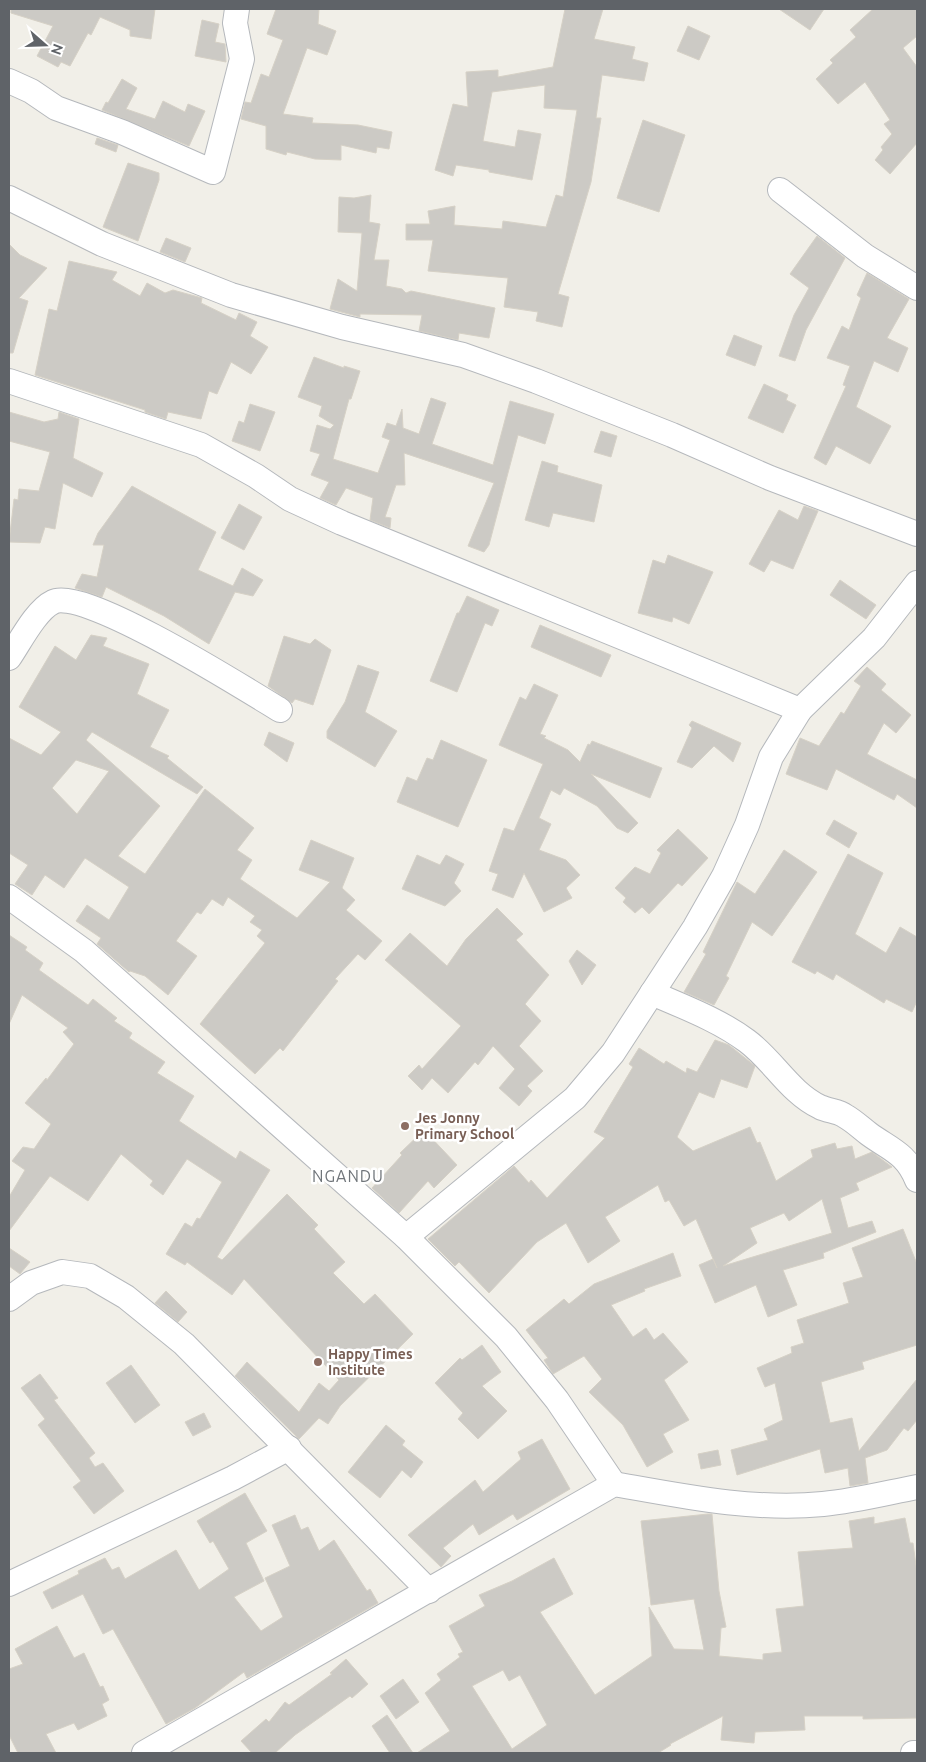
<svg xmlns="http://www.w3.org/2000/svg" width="926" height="1762" font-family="Ubuntu,sans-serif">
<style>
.building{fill:#cccac5;stroke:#d6d1c6;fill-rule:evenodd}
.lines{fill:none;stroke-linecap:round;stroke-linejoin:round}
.minor-casing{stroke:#b5b8bc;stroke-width:26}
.minor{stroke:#fff;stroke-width:24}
.education-dot{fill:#8d6e63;stroke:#fff;stroke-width:2}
.labels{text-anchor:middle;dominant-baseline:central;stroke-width:5;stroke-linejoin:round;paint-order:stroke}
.education-label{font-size:14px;font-weight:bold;fill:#785e54;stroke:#fff;text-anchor:start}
.quarter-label{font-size:16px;letter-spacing:1px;fill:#70757a;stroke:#fff}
</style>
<rect width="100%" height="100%" fill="#f1efe8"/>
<g class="building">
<path d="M11,9H155L151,39L130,36V30L100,17L91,35L88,33L70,66L61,62L58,67L37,56L53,26L11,13Z"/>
<path d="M276,9H319L318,24L336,31L327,55L307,48L283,114L313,118L312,123L358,125L392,132L389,149L377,147L376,153L341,145V160L315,159L287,152L286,155L266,149V126L241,119L245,102L251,103L261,74L269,77L283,40L267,34Z"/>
<path d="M565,9H603L594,39L635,47L632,59L648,63L644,81L602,75L596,118H601L591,182L558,294L569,297L562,327L536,321L538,312L504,307L508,278L428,271L433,240H406V224H430L428,211L455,206L454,225L502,229L503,221L546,227L556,195L563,197L577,110L544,108L545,85L492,92L483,141L515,147L518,130L541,134L532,180L489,172V170L456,165L453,176L435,170L453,104L468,107L466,72L498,70V77L553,67Z"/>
<path d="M779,9H824L810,30Z"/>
<path d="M873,9H917V36L903,48L917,67V143L890,174L875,160L883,150L881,147L892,134L884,124L890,120L865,82L838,104L816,79L833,63L830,60L856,37L850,30Z"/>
<path d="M202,20L219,24L215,42L225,44L226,62L195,56Z"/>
<path d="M688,26L710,36L699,60L677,51Z"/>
<path d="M122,79L137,88L126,109L155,119L163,101L185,112L188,104L205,111L189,146L102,110L106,102L108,103Z"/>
<path d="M643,120L685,135L659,212L617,198Z"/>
<path d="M97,138L118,145L116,152L95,144Z"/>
<path d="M128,163L159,173V180L138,241L103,227Z"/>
<path d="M371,195L369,222L380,224L374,260H389L386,286L402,289L406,293L411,291L495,308L489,338L459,333L458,340L419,331L422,315L360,314V317L330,309L338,279L357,291L362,233L338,232L339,197L354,198Z"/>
<path d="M817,236L845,258L806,330L795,361L779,356L794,315L809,288L790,274Z"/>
<path d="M166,238L191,248L185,262L160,252Z"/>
<path d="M9,244L20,255L47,268L19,298L28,301L13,353H9Z"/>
<path d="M69,261L117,272L112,280L140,296L147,283L165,293L173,290L202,298L201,303L236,320L239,313L257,322L250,336L268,347L251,374L231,362L217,394L209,391L201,419L168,412L166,419L145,412V410L35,375L49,309L57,311Z"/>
<path d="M867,273L909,299L887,338L908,348L898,372L874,361L856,407L891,426L870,464L836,446L826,465L814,458L846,386L843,385L850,366L827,358L842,326L849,330L861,298L857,295Z"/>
<path d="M734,335L762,346L755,366L726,355Z"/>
<path d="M314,357L344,368V366L360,371L351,399H349L333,459L378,473L390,440L382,437L387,423L396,426L402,409L403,428L419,434L431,398L446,403L432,444L493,465L510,401L554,414L545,444L518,435L489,545L484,552L468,546L494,483L404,453L405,485H396L385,517L391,518L390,528L370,520L373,498L346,488L336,505L320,498L329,482L311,475L320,454L310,451L317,425L330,429L334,425L319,416L322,406L298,397Z"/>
<path d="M764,384L788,395L786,400L796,405L783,433L748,418Z"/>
<path d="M250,404L275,412L260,451L232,441L239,421L244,423Z"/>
<path d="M9,412L44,422L58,419L59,412L79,419L73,458L103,473L92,497L63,483L55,529L45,527L40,543L9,542L14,499L18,500L19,489L39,491L50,452L9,441Z"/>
<path d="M601,431L617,436L611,457L594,452Z"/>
<path d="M542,461L558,466L557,472L602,485L594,522L553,513L549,527L525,520Z"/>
<path d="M132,486L216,532L198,570L233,586L242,568L263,580L253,596L235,592L209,644L164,616L106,587L102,597L75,588L82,574L97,577L104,545H93L98,533Z"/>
<path d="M239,504L262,517L244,550L221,538Z"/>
<path d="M804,506L818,511L793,569L771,560L764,572L749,564L779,510L798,520Z"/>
<path d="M668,555L713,572L689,624L673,617L672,622L638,613L653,560L665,564Z"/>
<path d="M840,580L876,605L866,619L830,595Z"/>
<path d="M467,596L499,610L492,626L485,623L457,692L430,681L457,613H459Z"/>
<path d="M540,625L611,655L601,677L531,647Z"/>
<path d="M91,635L107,638L103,646L149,664L137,694L169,710L150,747L169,756L167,758L203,787L197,794L92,732L86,740L160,806L118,856L145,874L205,789L254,828L237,850L252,860L240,879L297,918L330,882L299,870L311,840L354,858L342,888L355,900L346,910L382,941L365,960L358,954L335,979L338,981L283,1051L280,1048L255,1074L200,1024L265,943L257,936L262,930L250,922L255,916L228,897L223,906L212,899L201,914L197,912L176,941L197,956L168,995L145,976L130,971L129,972L97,944L101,938L76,921L87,905L109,920L129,887L85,858L64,888L45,875L32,895L15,884L28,865L9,853V738L41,755L61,732L19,707L55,646L76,660ZM76,760L109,771L77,814L52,788Z"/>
<path d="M284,636L310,644L315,639L331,650L313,705L295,699L292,703L268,686Z"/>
<path d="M358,665L379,672L365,712L397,731L375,767L327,738V731L345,702Z"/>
<path d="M867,667L886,684L881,690L911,715L896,733L884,723L867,754L917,780V808L897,794L894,800L836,769L827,790L786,774L800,738L819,746L841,712L844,714L861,686L854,681Z"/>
<path d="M534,684L558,695L540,734L546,736L544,738L568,750L580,762L588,744L590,745L592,741L662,768L650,798L591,774L638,823L628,833L617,828L597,806L564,788L560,795L551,790L539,818L551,824L539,850L566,860L580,875L566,888L572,898L544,912L524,873L513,898L492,890L498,874L489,871L504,828L514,831L543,764L499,745L520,697L526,700Z"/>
<path d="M692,721L741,743L733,762L714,746L692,768L677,762L692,728L689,725Z"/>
<path d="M269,732L294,743L287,762L264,745Z"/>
<path d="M441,740L487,760L458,827L397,802L407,777L417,781L427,758L433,760Z"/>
<path d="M834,820L857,833L849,848L826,834Z"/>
<path d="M678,829L708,858L682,886L678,883L649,914L642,907L635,913L623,902L626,898L615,888L635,867L650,874L661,853L657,850Z"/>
<path d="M784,850L817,872L772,936L752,922L726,976L729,978L714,1005L684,992L706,954L703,952L737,882L755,894Z"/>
<path d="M848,854L883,873L855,934L886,953L900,927L917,937V1001L912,1012L886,999L884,1003L836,974L833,980L817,971L815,974L792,962Z"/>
<path d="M417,855L440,865L446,855L464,864L454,883L461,891L445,906L402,889Z"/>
<path d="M497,908L523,934L516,940L549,975L525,1004L541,1021L519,1046L543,1071L527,1086L532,1091L519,1106L499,1088L515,1069L493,1046L478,1065L475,1062L448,1093L432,1078L422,1090L408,1076L419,1065L422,1069L461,1026L385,960L410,933L447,966L466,939Z"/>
<path d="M9,935L27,947L25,950L43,963L39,970L88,1005L93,999L117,1018L114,1021L132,1033L129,1038L165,1062L157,1073L194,1096L179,1121L236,1159L240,1151L270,1170L217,1257L222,1260L287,1194L318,1225L314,1229L345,1262L333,1273L364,1304L375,1294L413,1334L340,1406L328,1424L319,1418L299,1439L235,1376L247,1362L299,1412L319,1383L329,1391L339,1380L244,1279L232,1295L187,1262L185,1265L166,1254L185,1223L192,1227L197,1218L200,1219L222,1182L187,1159L163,1195L150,1185L153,1181L121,1154L88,1201L50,1176L9,1231V1197L25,1170L12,1161L23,1147L34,1149L51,1124L25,1103L46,1078L47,1080L74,1044L63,1032L68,1028L22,995L9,1024Z"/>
<path d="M577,950L596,965L582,985L569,961Z"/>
<path d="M715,1040L729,1045L755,1066L747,1088L721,1079L714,1098L699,1092L677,1137L693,1151L750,1127L757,1143L760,1142L776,1181L813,1157L811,1150L835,1143L837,1149L852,1146L855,1159L872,1152L892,1167L856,1183L859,1190L840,1198L848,1228L872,1221L876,1232L823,1253L824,1258L783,1270L797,1305L768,1317L756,1285L715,1303L699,1265L713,1259L717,1268L696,1219L684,1226L669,1200L665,1202L658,1185L605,1217L620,1241L588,1263L566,1223L537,1242L489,1293L459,1262L455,1266L428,1239L514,1166L529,1183L531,1180L547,1198L605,1138L594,1132L633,1067L629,1064L639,1048L664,1064L666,1061L686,1073L687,1068L697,1072ZM822,1199L832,1233L723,1266L757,1243L750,1228L784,1213L789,1221Z"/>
<path d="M424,1130L457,1165L434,1188L428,1181L399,1213L372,1188L402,1155L400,1153Z"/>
<path d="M903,1229L917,1264V1345L862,1362L864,1369L821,1382L830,1423L852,1418L859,1451L917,1379V1420L908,1431L904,1428L887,1450L865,1458L868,1483L850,1486L848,1468L825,1473L820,1449L737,1475L731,1450L768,1440L764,1429L783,1420L775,1383L765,1387L757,1368L792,1353L791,1347L804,1343L797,1320L849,1303L843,1283L863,1277L852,1248Z"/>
<path d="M9,1248L30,1262L20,1274L9,1266Z"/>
<path d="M673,1253L681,1276L644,1289L645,1291L611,1305L633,1337L646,1328L654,1340L663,1333L688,1362L664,1380L689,1420L663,1434L673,1452L647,1467L623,1425L589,1392L602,1379L584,1356L553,1374L544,1360L548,1358L526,1330L564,1299L569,1304L594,1284Z"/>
<path d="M166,1291L187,1312L178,1322L155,1303Z"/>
<path d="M482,1345L501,1372L482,1386L507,1411L478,1439L458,1419L463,1413L435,1383L460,1358L462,1360Z"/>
<path d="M131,1365L160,1405L135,1423L106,1383Z"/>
<path d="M40,1374L58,1398L54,1400L95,1453L89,1458L95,1467L103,1463L124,1491L94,1514L73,1487L81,1481L38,1425L45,1419L21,1388Z"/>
<path d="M204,1413L211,1427L193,1436L185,1422Z"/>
<path d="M386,1425L405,1441L402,1445L423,1462L411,1478L402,1470L380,1498L348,1472Z"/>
<path d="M542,1439L570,1489L517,1520L513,1514L479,1535L473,1524L443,1548L451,1556L441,1567L408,1535L475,1480L483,1492L521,1459L518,1452Z"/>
<path d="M718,1450L721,1465L701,1469L698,1454Z"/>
<path d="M245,1493L267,1531L246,1543L264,1581L234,1597L261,1631L283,1617L265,1578L290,1566L272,1525L295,1515L301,1530L308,1527L319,1551L334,1540L367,1591L370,1589L378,1603L247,1678L244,1672L195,1708L166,1724L113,1629L103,1634L83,1594L52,1609L43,1592L79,1574L78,1571L105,1558L112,1570L119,1567L125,1579L176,1550L199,1590L229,1569L213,1541L210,1543L197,1521Z"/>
<path d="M708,1514H712L719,1591L726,1627L721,1628L719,1656L763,1660V1654L782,1652L776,1609L804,1606L798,1552L853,1548L849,1521L874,1517V1524L905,1518L910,1543H913L917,1573V1718L863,1719V1716H804L805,1730L755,1732L754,1743L721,1740L723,1716L670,1744L671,1745L658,1753H417L450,1731L425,1693L441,1680L437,1674L460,1657L458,1654L463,1652L449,1626L485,1606L479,1595L512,1581L554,1558L573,1594L540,1612L595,1695L652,1656L649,1607L674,1649L704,1650L694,1599L651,1605L641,1521ZM503,1670L509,1681L520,1675L547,1725L512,1749L472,1686Z"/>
<path d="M57,1626L74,1658L84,1653L100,1687L103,1686L109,1700L102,1704L107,1716L78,1730L74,1723L46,1734L56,1753H18L9,1735V1669L23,1664L15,1649Z"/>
<path d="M346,1659L368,1684L352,1698L350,1696L295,1735L275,1753H252L241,1741L266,1719L269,1722L285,1702L289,1705L332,1674L330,1673Z"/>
<path d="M403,1679L419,1702L396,1719L380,1696Z"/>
<path d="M387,1715L413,1753H390L372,1726Z"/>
</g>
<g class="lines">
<g class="minor-casing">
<g id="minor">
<path d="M9,81L31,91L56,108L122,132L213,172L242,59L235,23L237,9"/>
<path d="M780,190L865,256L917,288"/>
<path d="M9,198L102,244L231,295L342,327L463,355L536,381L672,435L770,478L917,534"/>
<path d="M9,381L201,445L256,476L290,499L342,523L800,710"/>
<path d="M9,658C20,642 36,610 53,602C83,586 247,690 280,710"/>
<path d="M9,897L84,951L406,1237L506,1337L557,1400L614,1484"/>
<path d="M652,993C684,1007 719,1020 747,1041C773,1060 790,1093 820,1107C828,1111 838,1111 845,1116C854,1121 861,1128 869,1134C891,1150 906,1153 917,1180"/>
<path d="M406,1237L575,1098L613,1053L695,927L724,876L747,825L771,757L800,710L874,638L917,583"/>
<path d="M9,1299L31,1283L62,1272L90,1276L126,1297L184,1344L429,1591"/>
<path d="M9,1584L233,1478L289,1448"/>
<path d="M144,1753L614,1484C682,1496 754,1511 823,1504C855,1501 886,1493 917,1487"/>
<path d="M913,1753H917"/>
</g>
</g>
<use href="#minor" class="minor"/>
</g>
<g class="education-dot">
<circle cx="405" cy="1126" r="5"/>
<circle cx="318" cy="1362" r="5"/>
</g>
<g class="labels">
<g class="education-label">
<text x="415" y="1118">Jes Jonny<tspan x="415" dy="16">Primary School</tspan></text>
<text x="328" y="1354">Happy Times<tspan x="328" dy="16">Institute</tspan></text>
</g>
<g class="quarter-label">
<text x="348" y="1176">NGANDU</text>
</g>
</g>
<rect width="926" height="1762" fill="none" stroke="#5f6368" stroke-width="20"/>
<g transform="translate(45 45) rotate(110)" stroke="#ffffff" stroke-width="4" paint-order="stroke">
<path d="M0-4L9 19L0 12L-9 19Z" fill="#5f6368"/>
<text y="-8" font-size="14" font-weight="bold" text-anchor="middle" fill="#5f6368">N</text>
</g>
</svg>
